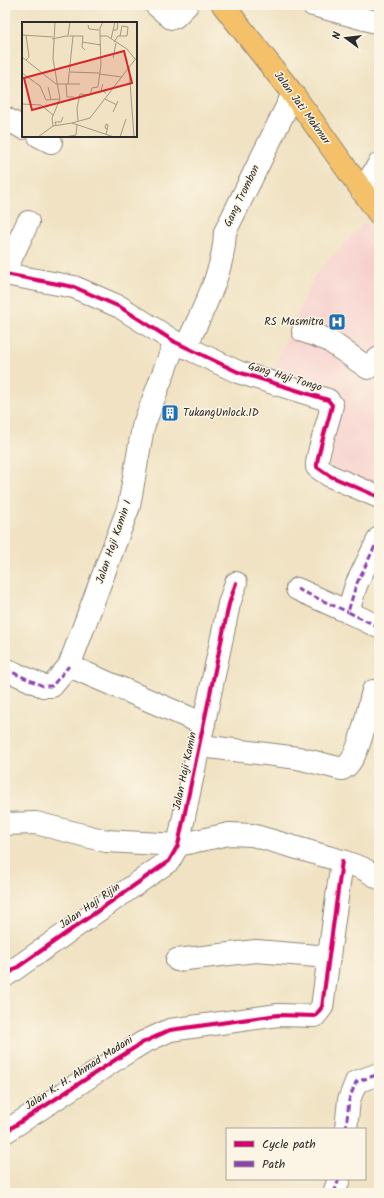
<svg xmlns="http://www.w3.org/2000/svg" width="384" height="1198" font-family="Kalam,sans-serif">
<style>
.built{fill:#f7d0ce}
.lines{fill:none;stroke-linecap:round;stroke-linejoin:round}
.minor-casing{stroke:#8e8676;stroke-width:24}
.major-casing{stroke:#8e8676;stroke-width:24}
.minor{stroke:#fff;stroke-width:22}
.major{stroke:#f4c16a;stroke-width:22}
.quiet{stroke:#8e44ad;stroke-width:3;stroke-dasharray:6 3;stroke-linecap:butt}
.cycleway-casing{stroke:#fcf5e5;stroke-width:6}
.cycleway{stroke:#d6006c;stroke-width:4}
.labels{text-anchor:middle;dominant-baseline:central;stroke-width:3;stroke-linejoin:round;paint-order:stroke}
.street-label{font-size:11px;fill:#2b2b2b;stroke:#fcf5e5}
.poi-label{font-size:11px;fill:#2b2b2b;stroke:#fcf5e5;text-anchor:end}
.inset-road{fill:none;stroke:#a19986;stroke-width:1}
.view{fill:#d62828;fill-opacity:0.15;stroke:#d62828;stroke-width:2}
.inset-edge{fill:none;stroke:#2b2b2b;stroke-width:2}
</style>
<rect width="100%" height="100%" fill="#fcf5e5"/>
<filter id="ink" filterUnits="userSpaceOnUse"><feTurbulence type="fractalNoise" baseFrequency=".025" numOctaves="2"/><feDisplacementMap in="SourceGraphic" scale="8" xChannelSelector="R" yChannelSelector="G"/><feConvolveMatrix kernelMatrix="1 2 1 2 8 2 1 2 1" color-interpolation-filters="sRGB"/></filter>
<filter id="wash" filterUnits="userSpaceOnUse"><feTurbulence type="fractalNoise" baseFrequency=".012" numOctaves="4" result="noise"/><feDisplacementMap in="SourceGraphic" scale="16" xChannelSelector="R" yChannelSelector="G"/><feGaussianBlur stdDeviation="0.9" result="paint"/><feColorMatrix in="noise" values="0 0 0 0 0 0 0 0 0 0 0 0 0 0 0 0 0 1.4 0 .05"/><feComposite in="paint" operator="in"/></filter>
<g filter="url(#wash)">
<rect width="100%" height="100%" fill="#f0e2c2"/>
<path class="built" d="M366,220L379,236V488L324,462L320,387L273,370L315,274Z"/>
</g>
<g filter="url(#ink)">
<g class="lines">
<g class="minor-casing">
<g id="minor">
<path d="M156,5L171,18L175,17L187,5"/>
<path d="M313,5L379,23"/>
<path d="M5,118L23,128"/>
<path d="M39,136L51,142"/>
<path d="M362,191L379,164"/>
<path d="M5,271L28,222"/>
<path d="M5,274L74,287L120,307L175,342L238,372L328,400L332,405C330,417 315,460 317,467L330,476L379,497"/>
<path d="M303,331L328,340L368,368L379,358"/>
<path d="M186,347C202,310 224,273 225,232L293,94"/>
<path d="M379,538L356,585L348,612L379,627"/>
<path d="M297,589L348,612"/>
<path d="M69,666L204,724"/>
<path d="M5,669L43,686H52L69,666L129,506L143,427L175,342"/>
<path d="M201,746L298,758L342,769C359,763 368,708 373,691"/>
<path d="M5,824L36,823L106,841L178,845L229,834L252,835L342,861L362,868L379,878"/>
<path d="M177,960L256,951L329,957"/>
<path d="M5,976L169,861L178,845L229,604L236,583"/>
<path d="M346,1129L349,1100L356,1082L379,1074"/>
<path d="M5,1132L115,1060L142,1043L170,1030L278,1015L315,1016L322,1007L342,861"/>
<path d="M334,1193L339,1179"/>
</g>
</g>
<g class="major-casing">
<path id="major" d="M223,5L293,94L379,214"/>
</g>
<use href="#minor" class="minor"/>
<use href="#major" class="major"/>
<g class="quiet">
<path d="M379,538L356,585L348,612L379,627"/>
<path d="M297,589L348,612"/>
<path d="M5,669L43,686H52L69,666"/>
<path d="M346,1129L349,1100L356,1082L379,1074"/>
<path d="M334,1193L339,1179"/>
</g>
<g class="cycleway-casing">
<g id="cycleway">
<path d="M5,274L74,287L120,307L175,342L238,372L328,400L332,405C330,417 315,460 317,467L330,476L379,497"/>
<path d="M5,976L169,861L178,845L229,604L236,583"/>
<path d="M5,1132L115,1060L142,1043L170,1030L278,1015L315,1016L322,1007L342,861"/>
</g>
</g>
<use href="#cycleway" class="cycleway"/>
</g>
</g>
<defs>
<g id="hospital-square" transform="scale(0.9)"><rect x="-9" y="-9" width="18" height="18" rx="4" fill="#1f6fb2" stroke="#fcf5e5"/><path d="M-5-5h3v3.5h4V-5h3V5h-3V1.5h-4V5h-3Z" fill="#fff"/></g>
<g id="building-square" transform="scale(0.9)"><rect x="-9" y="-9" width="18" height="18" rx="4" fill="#1f6fb2" stroke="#fcf5e5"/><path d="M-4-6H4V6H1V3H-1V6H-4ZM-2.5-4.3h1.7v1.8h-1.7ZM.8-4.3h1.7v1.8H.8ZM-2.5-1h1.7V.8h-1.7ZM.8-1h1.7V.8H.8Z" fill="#fff"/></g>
</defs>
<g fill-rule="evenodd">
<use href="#hospital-square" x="337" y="322"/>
<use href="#building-square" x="170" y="413"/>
</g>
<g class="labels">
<g class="street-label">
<text transform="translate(302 108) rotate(54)">Jalan Jati Makmur</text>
<text transform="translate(242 196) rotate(-64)">Gang Trombon</text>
<text transform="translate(285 377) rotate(17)">Gang Haji Tongo</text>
<text transform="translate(114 542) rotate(-71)">Jalan Haji Kamin I</text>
<text transform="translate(185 771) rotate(-78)">Jalan Haji Kamin</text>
<text transform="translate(90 906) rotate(-35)">Jalan Haji Rijin</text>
<text transform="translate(79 1073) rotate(-33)">Jalan K. H. Ahmad Madani</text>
</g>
<g class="poi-label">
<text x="324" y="322">RS Masmitra</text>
<text x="183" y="413" text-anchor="start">TukangUnlock.ID</text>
</g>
</g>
<g transform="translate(22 22)">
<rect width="115" height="115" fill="#f0e2c2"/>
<path class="inset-road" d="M81,0L78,6V14H85L105,27L113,37M66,3L67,7L77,8M91,8H95L96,0M0,13L31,15M4,13L7,35L4,38M46,13L48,0M30,17L44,14H61L60,25L63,28M89,17L93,0M60,20L79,23M92,20L96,14H105L106,5L100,4L98,14M0,35L34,62H58M91,36L94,21M107,46L112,115M48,50L77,51M0,51L18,64L24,78L38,77M77,52L100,55M44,62L45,75H52M46,62L51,14M81,62L79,68L84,71M26,65L29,78M83,77L95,83M0,82L19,83L31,93M91,90L96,79M56,99L55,86L58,72L68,73L70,66L76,65L79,42L78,14M50,101L68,96L115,35M34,103L33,100H39L41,95M31,104L30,96L38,77L31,37L33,0M84,112L85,108L86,103L84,102L83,106L85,107M16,115L31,104L50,101L92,115M43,115L54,113L55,103M98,115L104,97"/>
<path class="view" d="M102,29L110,61L10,88L2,56Z"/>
<rect width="115" height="115" class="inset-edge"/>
</g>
<rect width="384" height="1198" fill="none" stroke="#fcf5e5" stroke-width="20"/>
<rect x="226" y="1128" width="140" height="52" fill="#fcf5e5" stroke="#a8a49b"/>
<rect x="234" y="1141" width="20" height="6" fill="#d6006c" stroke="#a8a49b"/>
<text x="262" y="1148" font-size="12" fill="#2b2b2b">Cycle path</text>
<rect x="234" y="1161" width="20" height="6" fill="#8e44ad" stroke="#a8a49b"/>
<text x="262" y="1168" font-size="12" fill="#2b2b2b">Path</text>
<g transform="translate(346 38) rotate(285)" stroke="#fcf5e5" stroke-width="3" paint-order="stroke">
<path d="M0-3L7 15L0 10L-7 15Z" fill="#2b2b2b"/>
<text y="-6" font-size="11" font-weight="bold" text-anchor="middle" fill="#2b2b2b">N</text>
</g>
</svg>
